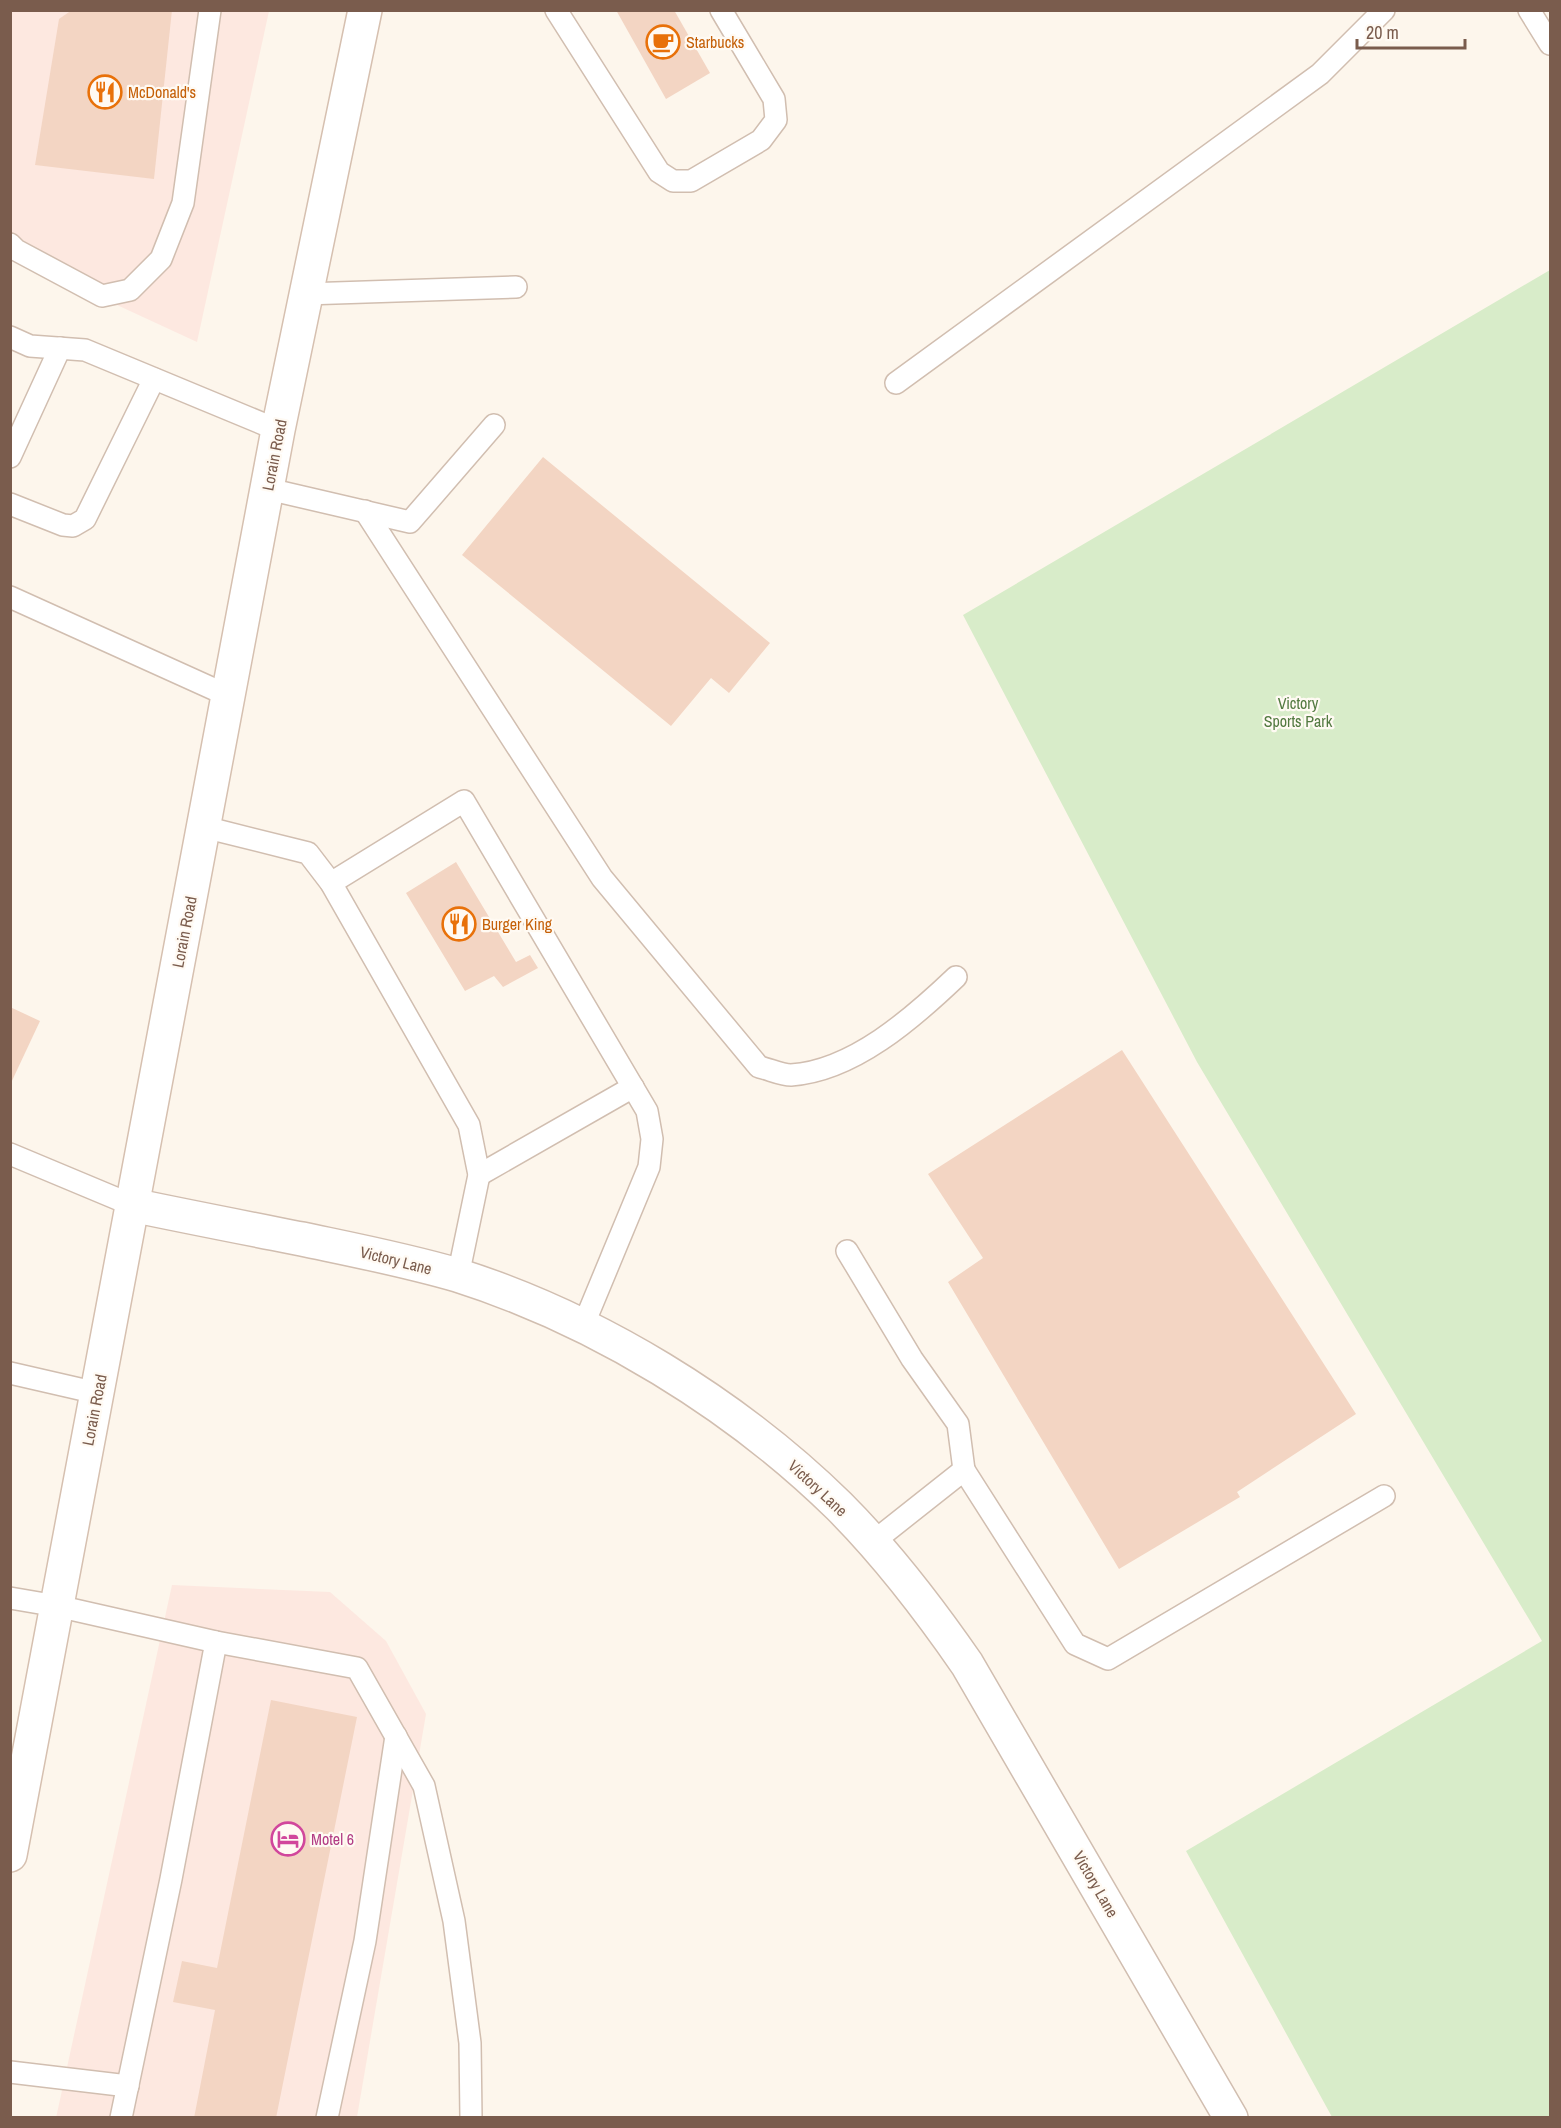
<svg xmlns="http://www.w3.org/2000/svg" width="1561" height="2128" font-family="'Archivo Narrow',sans-serif">
<style>
.commercial{fill:#fde8e0}
.green{fill:#d8ecc9}
.building{fill:#f3d5c3}
.lines{fill:none;stroke-linecap:round;stroke-linejoin:round}
.service-casing{stroke:#d1beb0;stroke-width:24}
.minor-casing{stroke:#d1beb0;stroke-width:36}
.secondary-casing{stroke:#d6c0b0;stroke-width:36}
.service{stroke:#fff;stroke-width:21}
.minor{stroke:#fff;stroke-width:33}
.secondary{stroke:#fff;stroke-width:33}
.labels{text-anchor:middle;dominant-baseline:central;stroke-width:4.5;stroke-linejoin:round;paint-order:stroke}
.food-label{font-size:16px;fill:#c56008;stroke:#fffaf3;text-anchor:start}
.street-label{font-size:16px;fill:#7a5c4d;stroke:#fffaf3}
.park-label{font-size:16px;fill:#537a41;stroke:#fffaf3}
.hotel-label{font-size:16px;fill:#b23c85;stroke:#fffaf3;text-anchor:start}
</style>
<rect width="100%" height="100%" fill="#fdf6ec"/>
<g class="commercial">
<path d="M11,11H269L197,342L11,256Z"/>
<path d="M172,1585L330,1592L386,1641L426,1714L357,2117L56,2118Z"/>
</g>
<path class="green" d="M1550,270V2117H1332L1186,1851L1542,1641L1197,1062L963,615Z"/>
<g class="building">
<path d="M72,10H172L154,179L35,165L59,19Z"/>
<path d="M616,10H674L710,73L666,99Z"/>
<path d="M543,457L770,643L729,693L711,678L671,726L462,555Z"/>
<path d="M456,862L516,962L530,955L538,968L503,987L494,976L465,991L406,893Z"/>
<path d="M10,1007L40,1021L10,1085Z"/>
<path d="M1122,1050L1356,1414L1237,1492L1240,1497L1119,1569L948,1282L983,1258L928,1174Z"/>
<path d="M271,1700L357,1717L276,2118H194L215,2010L173,2002L182,1961L217,1968Z"/>
</g>
<g class="lines">
<g class="service-casing">
<g id="service">
<path d="M556,10L659,172L673,181H691L761,140L776,120L774,99L721,10"/>
<path d="M1529,10L1550,44"/>
<path d="M10,244L16,250L102,296L130,290L161,259L183,203L210,10"/>
<path d="M305,294L516,287"/>
<path d="M10,337L30,346L85,350L278,430"/>
<path d="M896,383L1320,74L1384,10"/>
<path d="M10,457L60,348"/>
<path d="M268,489L410,522L494,425"/>
<path d="M10,504L63,525L73,526L85,519L154,379"/>
<path d="M365,511L602,878L759,1067C769,1069 781,1075 791,1075C853,1071 913,1018 956,977"/>
<path d="M10,597L229,696"/>
<path d="M204,827L308,853L331,883L469,1125L479,1175L458,1276"/>
<path d="M331,883L464,801L647,1111L652,1139L649,1167L583,1326"/>
<path d="M10,1154L132,1205"/>
<path d="M479,1175L633,1087"/>
<path d="M847,1251L912,1359L958,1424L964,1470"/>
<path d="M10,1373L97,1393"/>
<path d="M873,1542L964,1470L1075,1644L1108,1659L1384,1496"/>
<path d="M10,1598L57,1606L216,1642L357,1668L424,1786L454,1921L470,2043L471,2118"/>
<path d="M10,2072L128,2086"/>
<path d="M121,2118L171,1879L216,1642"/>
<path d="M327,2118L365,1941L396,1736"/>
</g>
</g>
<g class="minor-casing">
<path id="minor" d="M132,1205C189,1217 246,1228 302,1239C354,1250 406,1260 457,1275C596,1319 735,1404 839,1506C887,1554 929,1609 967,1664L1231,2118"/>
</g>
<g class="secondary-casing">
<path id="secondary" d="M10,1855L278,430L365,10"/>
</g>
<use href="#service" class="service"/>
<use href="#minor" class="minor"/>
<use href="#secondary" class="secondary"/>
</g>
<defs>
<g id="cafe-ring" transform="scale(1.725)"><circle r="9.5" fill="#fffaf3" stroke="#e8710a" stroke-width="1.5"/><path d="M-5.5-4.5H6V0H3Q3 3.5 0 3.5H-2.5Q-5.5 3.5-5.5 0ZM3-3.2v2h1.7v-2ZM-6 4.5H4V6H-6Z" fill="#e8710a"/></g>
<g id="restaurant-ring" transform="scale(1.725)"><circle r="9.5" fill="#fffaf3" stroke="#e8710a" stroke-width="1.5"/><path d="M-5-6h1v4h1v-4h1v4h1v-4h1v5L-1.5 .5V6h-2V.5L-5-1ZM5-6V6H3V1.5H1.5Q1.5-4 5-6Z" fill="#e8710a"/></g>
<g id="hotel-ring" transform="scale(1.725)"><circle r="9.5" fill="#fffaf3" stroke="#d1479c" stroke-width="1.5"/><path d="M-6-4.5h1.5V1H6V5H4.5V3h-9V5H-6ZM-4 0a1.8 1.8 0 1 1 3.6 0ZM.5 0V-2.5h3Q6-2.5 6 0Z" fill="#d1479c"/></g>
</defs>
<g fill-rule="evenodd">
<use href="#cafe-ring" x="663" y="42"/>
<use href="#restaurant-ring" x="105" y="92"/>
<use href="#restaurant-ring" x="459" y="924"/>
<use href="#hotel-ring" x="288" y="1839"/>
</g>
<g class="labels">
<g class="food-label">
<text x="686" y="42">Starbucks</text>
<text x="128" y="92">McDonald's</text>
<text x="482" y="924">Burger King</text>
</g>
<g class="street-label">
<text transform="translate(274 455) rotate(-79)">Lorain Road</text>
<text transform="translate(184 932) rotate(-79)">Lorain Road</text>
<text transform="translate(396 1260) rotate(14)">Victory Lane</text>
<text transform="translate(94 1410) rotate(-79)">Lorain Road</text>
<text transform="translate(818 1488) rotate(43)">Victory Lane</text>
<text transform="translate(1096 1884) rotate(60)">Victory Lane</text>
</g>
<g class="park-label">
<text x="1298" y="703">Victory<tspan x="1298" dy="18">Sports Park</tspan></text>
</g>
<g class="hotel-label">
<text x="311" y="1839">Motel 6</text>
</g>
</g>
<rect width="1561" height="2128" fill="none" stroke="#7a5c4d" stroke-width="24"/>
<path d="M1357 39v9h108v-9" fill="none" stroke="#7a5c4d" stroke-width="3"/>
<text x="1366" y="39" font-size="18" fill="#7a5c4d" stroke="#fffaf3" stroke-width="4.5" paint-order="stroke">20 m</text>
</svg>
